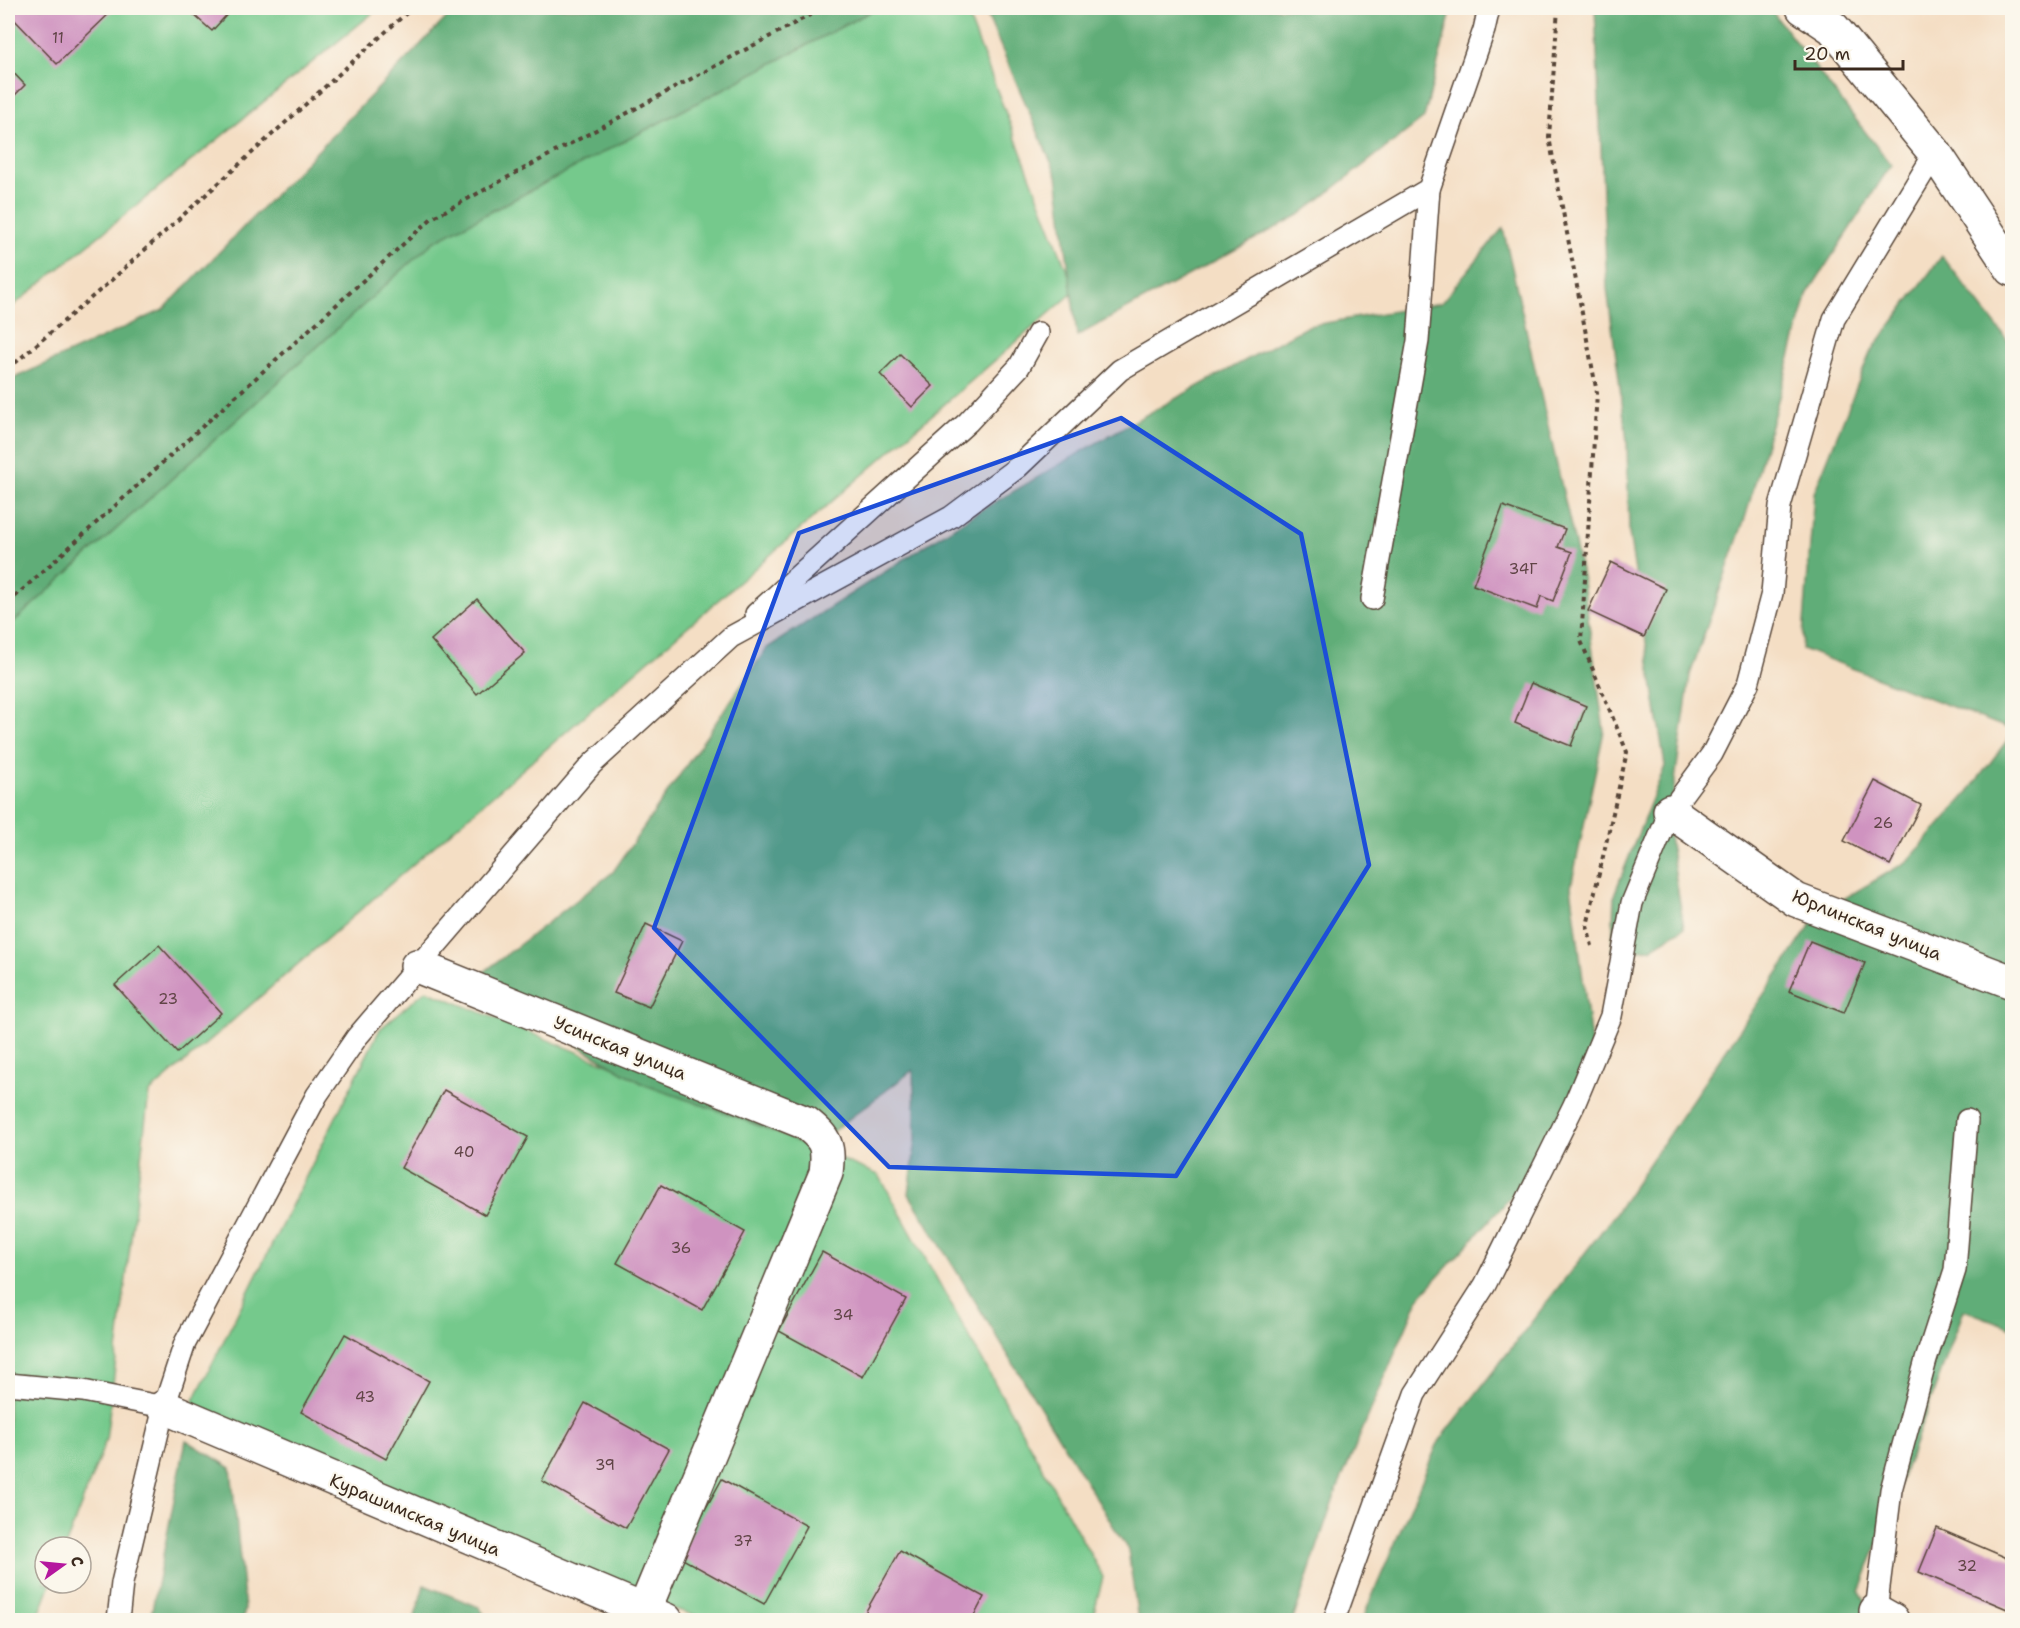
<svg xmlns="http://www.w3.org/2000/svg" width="2020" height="1628" font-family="'Shantell Sans',sans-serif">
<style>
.green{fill:#75c98c;stroke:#587a55;stroke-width:1.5}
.forest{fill:#60ad78;stroke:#4e6c4b;stroke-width:1.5}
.building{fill:#cf93c0}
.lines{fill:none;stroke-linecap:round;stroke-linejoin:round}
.lane-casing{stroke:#574537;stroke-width:24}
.street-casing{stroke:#574537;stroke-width:36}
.path{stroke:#574537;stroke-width:4;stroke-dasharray:4.5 4.5;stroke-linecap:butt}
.lane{stroke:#fff;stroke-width:21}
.street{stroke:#fff;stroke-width:33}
.marked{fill:#1d4ed8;fill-opacity:0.2;stroke:#1d4ed8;stroke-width:4.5;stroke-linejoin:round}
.labels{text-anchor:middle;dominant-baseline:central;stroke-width:4.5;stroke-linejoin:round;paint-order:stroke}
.number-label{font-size:15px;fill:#604446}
.street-label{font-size:18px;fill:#3b2a1e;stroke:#fbf7ec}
</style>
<rect width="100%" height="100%" fill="#fbf7ec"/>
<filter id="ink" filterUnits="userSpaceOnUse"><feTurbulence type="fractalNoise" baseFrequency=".0167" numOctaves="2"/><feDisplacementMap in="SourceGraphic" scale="12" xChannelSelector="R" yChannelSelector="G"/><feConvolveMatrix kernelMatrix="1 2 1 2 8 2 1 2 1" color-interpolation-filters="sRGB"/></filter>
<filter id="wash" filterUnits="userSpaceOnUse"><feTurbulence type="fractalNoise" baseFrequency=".008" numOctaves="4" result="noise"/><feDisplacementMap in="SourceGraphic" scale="24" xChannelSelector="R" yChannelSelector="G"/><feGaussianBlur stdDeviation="1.35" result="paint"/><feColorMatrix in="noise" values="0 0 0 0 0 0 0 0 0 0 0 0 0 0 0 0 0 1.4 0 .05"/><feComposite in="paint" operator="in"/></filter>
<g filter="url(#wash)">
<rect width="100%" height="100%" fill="#f4dec4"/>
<g class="green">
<path d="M8,8H379L8,310Z"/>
<path d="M877,8H965L1075,291L149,1093L106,1440L65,1547H45V1583H51L37,1620H8V627L433,242Z"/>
<path d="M426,990L879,1175L1103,1577L1092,1620H709L635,1596L191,1406L380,1029Z"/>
</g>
<g class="forest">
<path d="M456,8H877L433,242L8,627V381L163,310Z"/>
<path d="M984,8H1452L1424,118L1299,215L1077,336L1057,176Z"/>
<path d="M1595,8H1764L1774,14L1891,165L1808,293L1746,515L1690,675L1668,830L1684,928L1650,949L1612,952L1614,895L1665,766L1629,533L1627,441L1607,288Z"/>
<path d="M1503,228L1582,575L1604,731L1571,886L1596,1080L1561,1142L1418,1299L1334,1497L1293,1620H1138L1128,1550L909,1194L916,1138L913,1070L824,1138L802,1140L645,1085L555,1032L475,979L613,872L767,648L968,518L1124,427L1308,326L1441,303Z"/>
<path d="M1942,256L2012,346V730L1802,649L1814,493L1870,353Z"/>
<path d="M2012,734V1328L1964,1310L1860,1592L1877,1620H1362L1438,1443L1615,1214L1818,914L1908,861L1965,796Z"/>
<path d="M186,1440L231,1468L245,1609L243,1620H150Z"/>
<path d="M424,1585L479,1607L488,1620H414Z"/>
</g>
<g id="blocks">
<g class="building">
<path d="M8,8H115L57,64L8,13Z"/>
<path d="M186,8H233L212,31Z"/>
<path d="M8,67L25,85L8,102Z"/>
<path d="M900,354L933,386L912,407L880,374Z"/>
<path d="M1503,506L1565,529L1558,547L1572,552L1553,601L1541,596L1537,609L1473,585Z"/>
<path d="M1611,562L1666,589L1644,637L1588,611Z"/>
<path d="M477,599L525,653L477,694L431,640Z"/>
<path d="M1531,683L1586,706L1571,746L1515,723Z"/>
<path d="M1875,781L1921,805L1890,865L1844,841Z"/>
<path d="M646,924L682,941L649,1007L614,993Z"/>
<path d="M1810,941L1865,963L1844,1013L1789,991Z"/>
<path d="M159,945L221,1013L177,1053L115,985Z"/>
<path d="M444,1090L528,1137L485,1215L401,1168Z"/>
<path d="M661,1185L745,1232L702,1310L617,1263Z"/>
<path d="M822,1252L906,1299L863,1377L779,1331Z"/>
<path d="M345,1334L429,1381L386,1459L301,1412Z"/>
<path d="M585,1403L669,1449L626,1528L542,1481Z"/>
<path d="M722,1479L807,1526L764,1604L679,1557Z"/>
<path d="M1937,1528L2012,1560V1611L1919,1572Z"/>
<path d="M900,1551L984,1597L972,1620H861Z"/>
</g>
</g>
</g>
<g filter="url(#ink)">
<use href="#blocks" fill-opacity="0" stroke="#574537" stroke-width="1.5"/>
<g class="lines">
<g class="lane-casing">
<g id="lane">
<path d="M1372,599L1418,341L1429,189"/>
<path d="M756,614L968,422L1019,367L1038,333"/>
<path d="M8,1384L83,1391L164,1407"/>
<path d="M1876,1611L1891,1490L1926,1360L1955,1270L1967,1120"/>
<path d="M118,1620L122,1583L164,1407L185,1343L317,1095L357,1037L592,764L731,637L951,517L1018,467L1120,370L1429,189L1484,30L1489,8"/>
<path d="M1334,1620L1415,1394L1485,1285L1574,1105L1611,1016L1632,903L1670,811L1712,754L1748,684L1772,593L1780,506L1834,319L1935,153"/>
</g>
</g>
<g class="street-casing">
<g id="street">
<path d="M1803,8L1833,28L1935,153L2012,269"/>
<path d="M1670,811L1796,900L2012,982"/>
<path d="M417,966L806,1123C827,1140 829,1146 826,1173L643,1613"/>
<path d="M164,1407L666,1620"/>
<path d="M1876,1611L1892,1620"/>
</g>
</g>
<g class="path">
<path d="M1558,8L1549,137L1597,393L1581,641L1627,752L1587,926L1592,946"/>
<path d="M8,369L106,285L412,8"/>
<path d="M8,603L432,218L823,8"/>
</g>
<use href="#lane" class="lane"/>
<use href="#street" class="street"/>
</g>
</g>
<path class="marked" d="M1121,418L1301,534L1369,865L1176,1176L889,1167L654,928L799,533Z"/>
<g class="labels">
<g class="number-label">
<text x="58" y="38">11</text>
<text x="1523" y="569">34Г</text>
<text x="1883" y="823">26</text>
<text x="168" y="999">23</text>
<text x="464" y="1152">40</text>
<text x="681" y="1248">36</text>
<text x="843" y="1315">34</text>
<text x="365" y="1397">43</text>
<text x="605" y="1465">39</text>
<text x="743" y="1541">37</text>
<text x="1967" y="1566">32</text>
</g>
<g class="street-label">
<text transform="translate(1867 925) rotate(22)">Юрлинская улица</text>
<text transform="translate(620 1048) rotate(22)">Усинская улица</text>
<text transform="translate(415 1515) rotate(23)">Курашимская улица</text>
</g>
</g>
<rect width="2020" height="1628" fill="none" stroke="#fbf7ec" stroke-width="30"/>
<g transform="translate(63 1565) rotate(75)"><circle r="28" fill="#fbf7ec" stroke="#aea59a" stroke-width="1.5"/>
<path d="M0-4.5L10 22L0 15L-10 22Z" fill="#b5179e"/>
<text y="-9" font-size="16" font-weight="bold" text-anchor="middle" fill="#3b2a1e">С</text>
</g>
<path d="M1795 60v9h108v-9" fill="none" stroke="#3b2a1e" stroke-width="3"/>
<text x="1804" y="60" font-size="18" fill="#3b2a1e" stroke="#fbf7ec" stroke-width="4.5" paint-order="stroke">20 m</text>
</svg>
